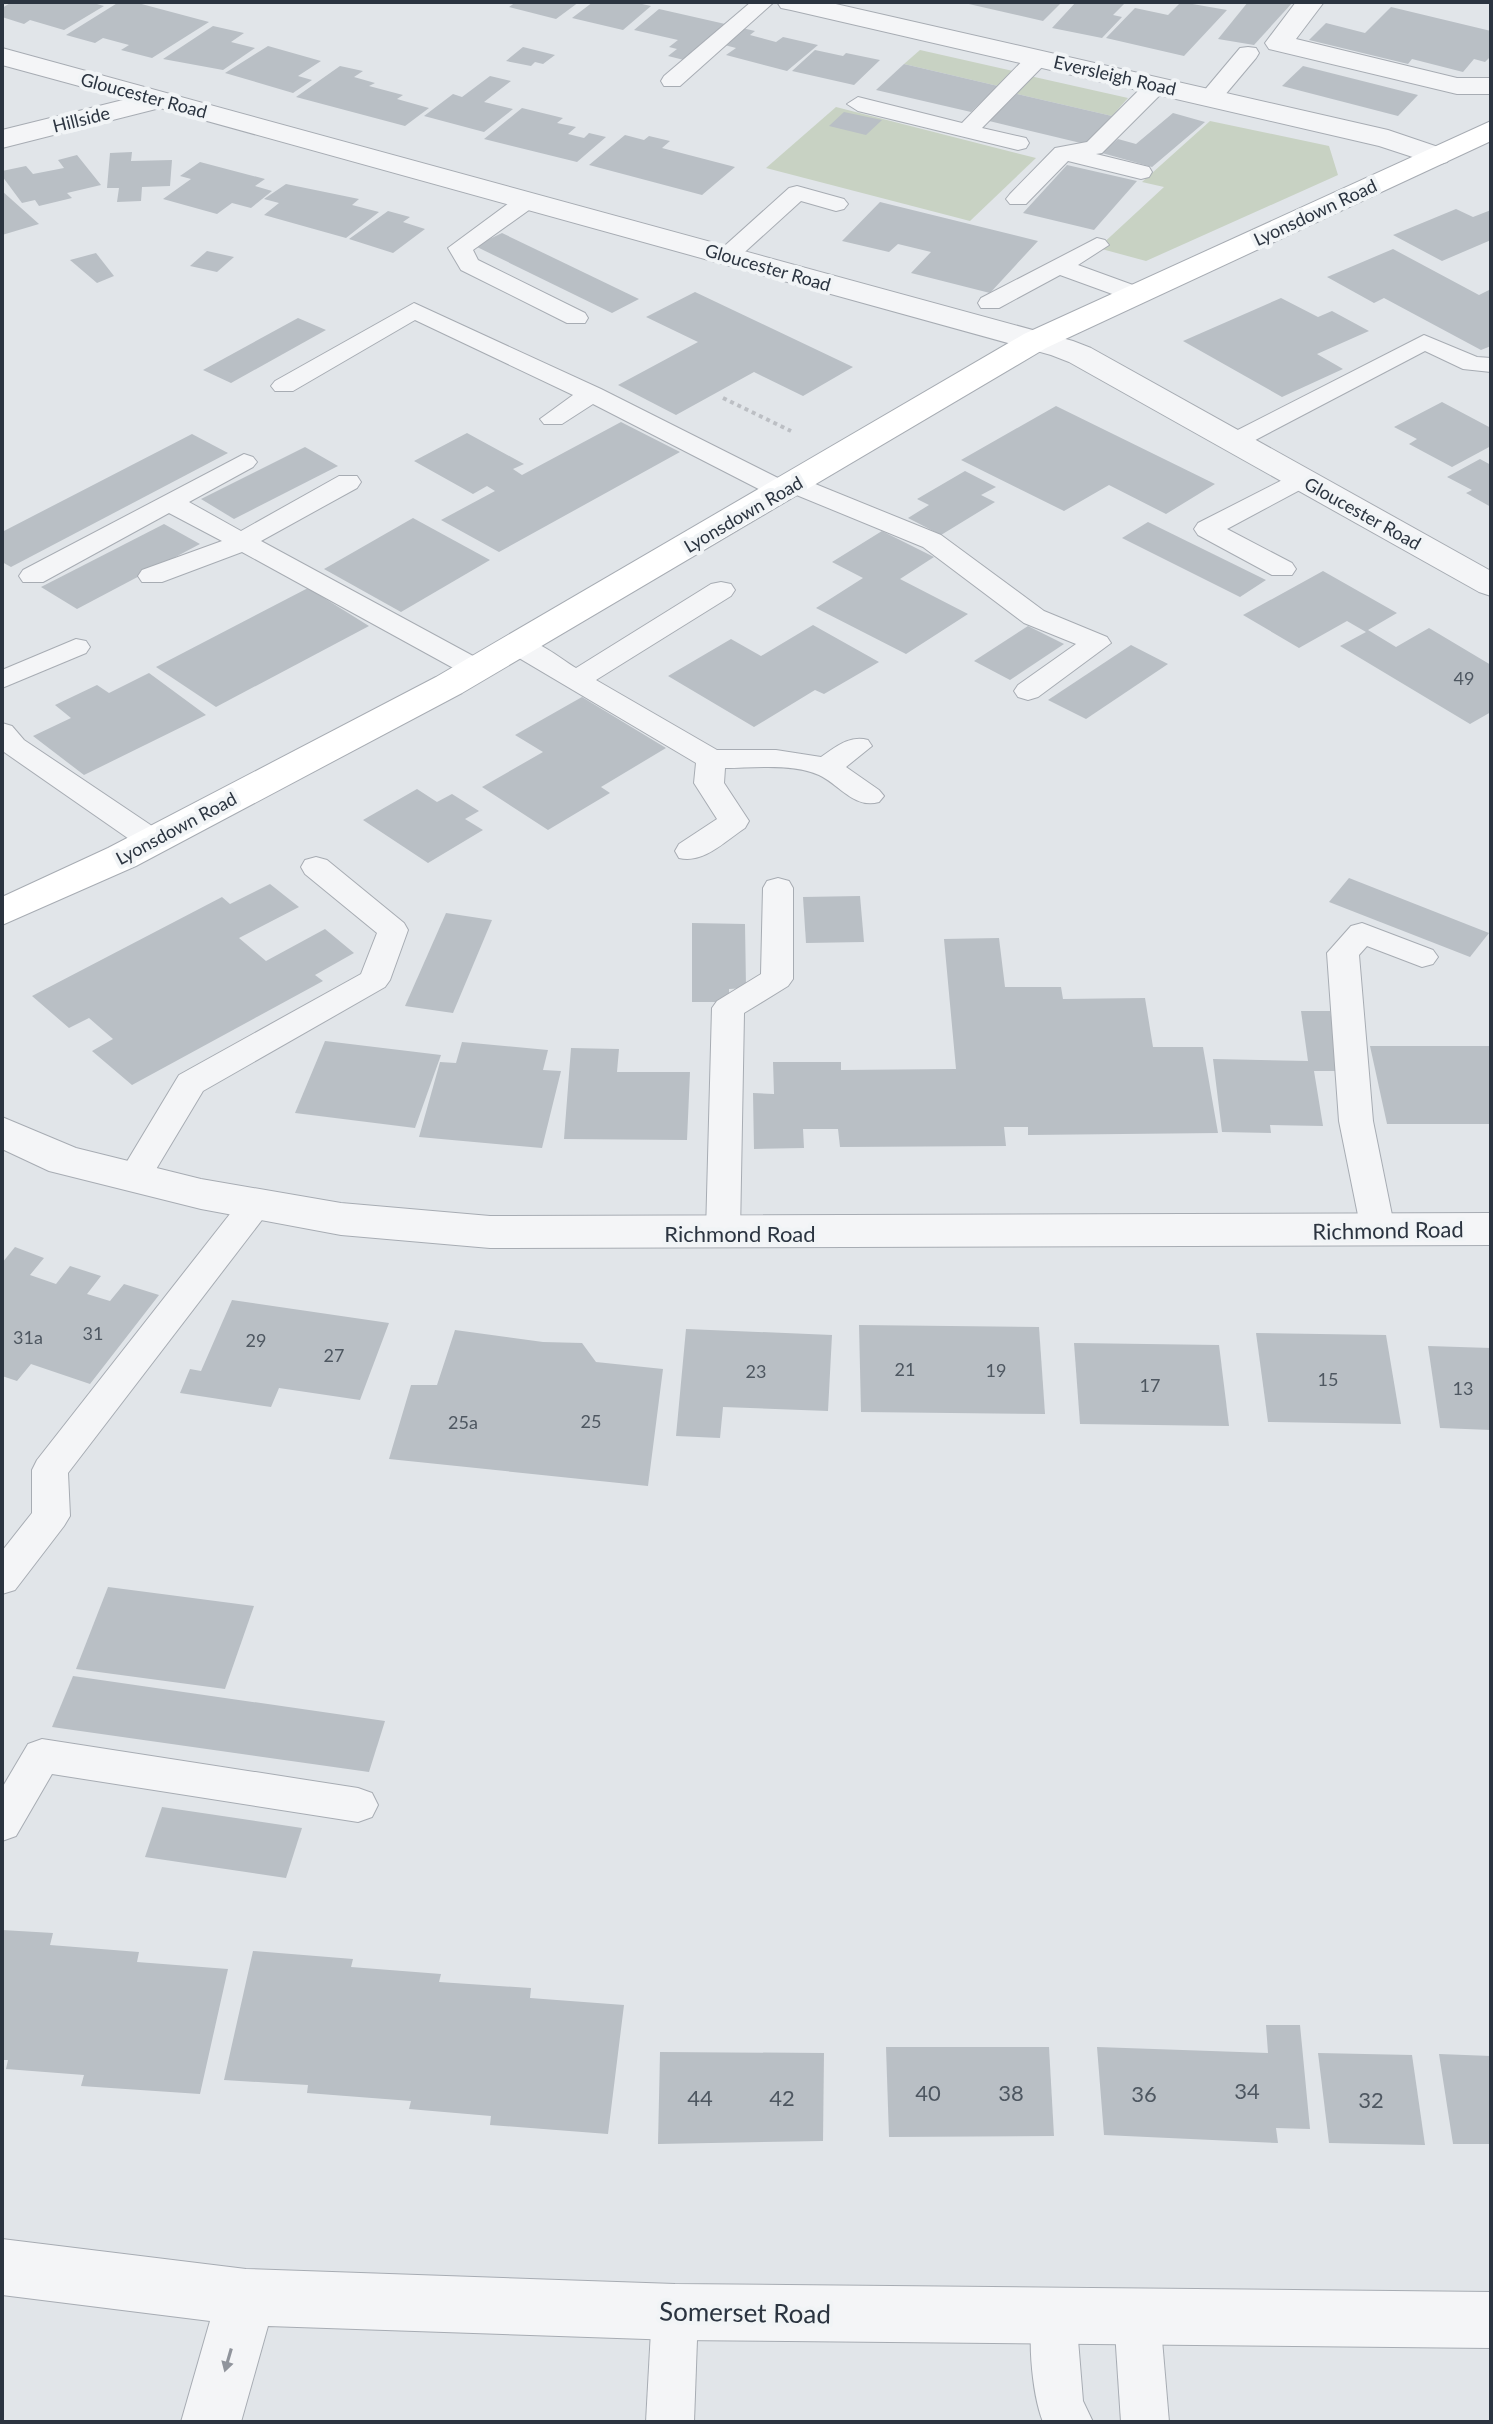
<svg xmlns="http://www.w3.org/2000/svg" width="1493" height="2424" font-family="Lato,sans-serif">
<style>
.green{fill:#c8d2c3}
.building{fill:#b9bfc5}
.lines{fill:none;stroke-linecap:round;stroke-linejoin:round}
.lane-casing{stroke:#a7acb3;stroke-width:2}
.street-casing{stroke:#a7acb3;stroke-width:2}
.secondary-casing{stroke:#a7acb3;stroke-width:2}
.path{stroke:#bcbfc4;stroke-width:4;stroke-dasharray:4 4;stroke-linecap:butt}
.lane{fill:#f4f5f7;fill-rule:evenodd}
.street{fill:#f4f5f7;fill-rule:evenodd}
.secondary{fill:#fff;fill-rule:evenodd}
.oneway{fill:#90949c}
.labels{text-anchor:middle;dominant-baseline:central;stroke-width:8;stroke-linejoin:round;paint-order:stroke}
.far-street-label{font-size:18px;fill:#2b3440;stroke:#f1f4f6}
.number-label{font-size:18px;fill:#4e5761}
.street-label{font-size:22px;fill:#2b3440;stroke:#f1f4f6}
.near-number-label{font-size:22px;fill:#4e5761}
.near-street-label{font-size:26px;fill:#2b3440;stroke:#f1f4f6}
</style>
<rect width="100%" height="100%" fill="#e1e5e9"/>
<g class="green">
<path d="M920,50L1013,71L998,86L904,64Z"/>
<path d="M1030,76L1128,98L1112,116L1013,93Z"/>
<path d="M836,107L1036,158L970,221L766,168Z"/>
<path d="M1210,121L1329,146L1338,175L1146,261L1098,248L1164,187L1142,182Z"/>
</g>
<g class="building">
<path d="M12,2H90L104,6L64,30L30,20L24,24L2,17V8Z"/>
<path d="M119,2H134L209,22L152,58L121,50L129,45L103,38L95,43L66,35Z"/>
<path d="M516,2H579L556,19L509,7Z"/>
<path d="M593,2H633L651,6L623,30L572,18Z"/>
<path d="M960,2H1062L1043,21Z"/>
<path d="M1076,2H1126L1113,15L1122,17L1102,38L1052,28Z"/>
<path d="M1181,2L1227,10L1184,56L1106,38L1135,8L1168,15Z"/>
<path d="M1248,2H1293L1254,45L1218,39Z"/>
<path d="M1391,7L1491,31V56L1485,62L1474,59L1463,72L1412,59L1408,64L1309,40L1326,23L1365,33Z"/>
<path d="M659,9L734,26L692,62L668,56L677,49L669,47L678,40L634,30Z"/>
<path d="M213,26L244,33L231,42L255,48L223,70L163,59Z"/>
<path d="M738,27L755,31L750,35L776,42L783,37L818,45L787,71L726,55L736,48L717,43Z"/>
<path d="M268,46L321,61L298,76L312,80L293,93L225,73Z"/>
<path d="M523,47L555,55L543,64L535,62L531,66L506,61Z"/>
<path d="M815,50L843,56L846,53L880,60L854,85L792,71Z"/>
<path d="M904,64L998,86L971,112L876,90Z"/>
<path d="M340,66L363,71L354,77L375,83L369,86L403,95L397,99L429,108L405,126L296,97Z"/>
<path d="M1303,66L1418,95L1398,116L1282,86Z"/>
<path d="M490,76L511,81L484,102L513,109L484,132L424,116L453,94L462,97Z"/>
<path d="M1013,93L1112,116L1085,144L985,120Z"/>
<path d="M522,108L563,118L557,123L576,127L568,134L584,138L589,133L606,137L577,162L484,139Z"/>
<path d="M844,112L882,120L866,135L829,126Z"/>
<path d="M1173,113L1205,122L1152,167L1102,153L1118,139L1136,144Z"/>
<path d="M625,135L644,140L649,136L670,141L662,148L735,167L702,195L589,165Z"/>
<path d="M132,152L131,161L172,160L170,186L142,187L141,201L117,202L119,188H107L110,153Z"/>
<path d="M77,155L101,185L67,193L72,198L39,206L35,200L22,203L2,176V171L26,166L33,174L64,168L58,160Z"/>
<path d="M200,162L265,179L255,186L272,191L251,208L232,203L217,214L163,199L191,179L180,176Z"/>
<path d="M1067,165L1137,181L1094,230L1023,213Z"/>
<path d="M286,184L359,199L352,205L379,212L346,238L264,215L279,203L264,199Z"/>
<path d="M2,191L39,224L2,235Z"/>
<path d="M880,202L1038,241L990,293L911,273L931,252L898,244L889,252L842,241Z"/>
<path d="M1456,209L1473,217L1491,210V240L1442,261L1393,235Z"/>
<path d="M388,211L410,217L403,222L425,229L393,253L349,239Z"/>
<path d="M502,233L639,299L612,313L475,246Z"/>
<path d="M1393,249L1479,295L1491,289V346L1481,350L1384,298L1374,303L1327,277Z"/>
<path d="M207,251L234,257L217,272L190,266Z"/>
<path d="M96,253L114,276L97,283L70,260Z"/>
<path d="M695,292L853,367L803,396L754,372L676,415L618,385L698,342L646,317Z"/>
<path d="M1281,298L1318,317L1332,311L1369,331L1317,354L1343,369L1282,397L1183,341Z"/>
<path d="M298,318L326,330L231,383L203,370Z"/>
<path d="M1442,402L1491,428V446L1452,467L1409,444L1417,439L1394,427Z"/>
<path d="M1056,406L1215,484L1166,514L1109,485L1064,511L961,460Z"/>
<path d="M621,422L680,452L499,552L441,520L495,491L487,486L473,494L414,461L467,433L524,464L513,469L522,475Z"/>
<path d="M192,434L228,453L11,567L2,562V532Z"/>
<path d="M305,447L338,466L234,519L201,499Z"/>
<path d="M1480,459L1491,465V507L1466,493L1472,490L1447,477Z"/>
<path d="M965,471L996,487L981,495L995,502L941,535L908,518L929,505L917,499Z"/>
<path d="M413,518L490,560L401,612L324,569Z"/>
<path d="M1148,522L1266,580L1240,597L1122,538Z"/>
<path d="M164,524L200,544L77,609L41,587Z"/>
<path d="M882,531L934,557L900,579L968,614L906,654L816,608L863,578L832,562Z"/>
<path d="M1323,571L1397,613L1368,630L1396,647L1429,628L1491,665V712L1470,724L1340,646L1366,632L1347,621L1299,648L1243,615Z"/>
<path d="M308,588L369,626L216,707L156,667Z"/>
<path d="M813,625L879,662L824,694L815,690L754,727L668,676L731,639L761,656Z"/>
<path d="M1028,626L1064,644L1010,680L974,661Z"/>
<path d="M1131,645L1168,664L1086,719L1048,700Z"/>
<path d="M149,673L206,715L84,775L33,736L71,718L55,705L97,685L109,693Z"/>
<path d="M582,697L666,748L601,787L610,793L548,830L482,787L543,752L515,735Z"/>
<path d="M417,789L437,802L452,794L479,811L465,819L483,830L428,863L363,820Z"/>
<path d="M1349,878L1489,933L1470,957L1329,902Z"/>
<path d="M270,884L299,907L239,938L266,961L325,929L354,953L315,975L323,981L132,1085L92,1051L113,1039L89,1018L69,1028L32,996L222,897L230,904Z"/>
<path d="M860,896L864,942L806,943L803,897Z"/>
<path d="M446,913L492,920L453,1013L405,1006Z"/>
<path d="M692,923L745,924L746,988L729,989V1002H692Z"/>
<path d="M999,938L1005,987H1061L1063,999L1145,998L1153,1047H1203L1218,1133L1028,1135V1127H1004L1006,1146L840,1147L838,1129H803L804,1148L754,1149L753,1093L774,1094L773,1062H841V1070L956,1069L944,939Z"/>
<path d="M1301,1011H1330L1340,1071H1314L1323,1126L1270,1125L1271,1133L1222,1132L1213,1059L1308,1061Z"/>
<path d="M325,1041L441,1055L415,1128L295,1113Z"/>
<path d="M462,1042L548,1050L543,1070L561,1071L542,1148L419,1137L440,1062L456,1063Z"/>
<path d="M1370,1046H1491V1124H1387Z"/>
<path d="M571,1048L619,1049L617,1072H690L687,1140L564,1139Z"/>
<path d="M15,1247L44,1258L30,1275L56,1284L70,1266L101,1276L87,1294L110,1301L124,1284L159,1295L90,1384L31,1364L17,1381L2,1376V1263Z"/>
<path d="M232,1300L389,1323L360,1400L279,1388L271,1407L180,1393L190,1369L201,1371Z"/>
<path d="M859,1325L1039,1327L1045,1414L861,1412Z"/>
<path d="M686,1329L832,1335L828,1411L723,1407L720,1438L676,1436Z"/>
<path d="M455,1330L543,1342L582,1343L596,1362L663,1369L648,1486L389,1459L411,1385H437Z"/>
<path d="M1256,1333L1386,1335L1401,1424L1268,1422Z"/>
<path d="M1074,1343L1219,1345L1229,1426L1080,1424Z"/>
<path d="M1428,1346L1491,1348V1430L1440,1428Z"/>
<path d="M108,1587L254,1606L225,1689L76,1669Z"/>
<path d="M73,1676L385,1721L369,1772L52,1727Z"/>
<path d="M162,1807L302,1828L286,1878L145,1857Z"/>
<path d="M2,1930L53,1933L50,1945L139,1952L137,1962L228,1969L200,2094L81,2086L84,2075L6,2069L8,2060H2Z"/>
<path d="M253,1951L353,1959L351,1967L441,1974L439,1982L531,1988L530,1998L624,2005L608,2134L490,2125L491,2116L409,2109L411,2101L307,2093L308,2085L224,2080Z"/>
<path d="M1266,2025H1300L1310,2129L1276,2128L1278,2143L1104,2135L1097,2047L1268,2053Z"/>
<path d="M886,2047H1049L1054,2136L889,2137Z"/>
<path d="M660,2052L824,2053L823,2141L658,2144Z"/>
<path d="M1318,2053L1412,2055L1425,2145L1329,2143Z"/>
<path d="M1439,2054L1491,2056V2144H1453Z"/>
</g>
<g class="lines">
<g class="lane-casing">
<g id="lane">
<path d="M751,2H774L680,86H664L661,81L664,76Z"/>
<path d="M1248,47L1256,48L1259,53L1256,58L1219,102H1203L1200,97L1203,92L1240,48Z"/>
<path d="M1038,52L1046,53L1049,58L1046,63L982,128L1026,138L1029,143L1026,148L1018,150L858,111L847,104L858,97L962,123L1030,53Z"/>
<path d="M1157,78L1165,80L1168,85L1165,90L1102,153L1096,154L1149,167L1152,172L1149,177L1141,179L1068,161L1026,204H1010L1006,199L1010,194L1055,148L1087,142L1149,80Z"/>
<path d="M797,186L844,199L848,204L844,209L836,211L801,201L736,260H720L716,255L720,250L789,188Z"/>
<path d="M528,193L536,195L540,200L536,205L473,250L478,260L585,313L588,318L585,323H567L461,270L448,248L520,195Z"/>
<path d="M1097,238L1105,240L1109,245L1078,265L1144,289L1147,294L1144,299H1126L1060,275L999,308H981L978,303L981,298Z"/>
<path d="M414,303L601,389L784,481L794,477L803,479L941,535L1044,611L1107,637L1111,643L1038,697L1028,700L1018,697L1014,691L1018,685L1076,644L1024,623L923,547L794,494L783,499L774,497L593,404L562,424H544L540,419L573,395L415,320L293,391H275L271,386L275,381Z"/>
<path d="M1424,335L1477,357L1491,358V372L1463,369L1425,351L1244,446H1226L1222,441L1226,436Z"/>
<path d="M244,454L253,457L257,462L253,467L189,502L241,531L339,476H357L361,482L357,488L261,541L486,663L490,669L486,675L476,677L466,675L242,552L162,582H142L138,576L142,570L222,541L169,513L43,582H23L19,576L23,570Z"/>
<path d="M1302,470L1311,472L1315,478L1311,484L1227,529L1292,563L1296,569L1292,575H1272L1198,535L1194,529L1198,523Z"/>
<path d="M721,582L731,584L735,590L731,596L596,680L717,750H776L821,757C836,747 849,735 868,740L872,746L846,767L879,790L884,796L879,802C854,809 840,785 819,775C792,763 753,768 725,768L724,783L749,821L745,828C725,841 704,864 679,858L675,851L679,844L717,819L694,783L696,763L507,651L503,645L507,639C531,633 556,656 576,668L711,584Z"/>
<path d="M76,639L86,641L90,647L86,653L2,688V670Z"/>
<path d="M2,723L12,726L24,740L164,834L168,841L164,848L153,850L142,848L4,752Z"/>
<path d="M316,857L327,860L404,923L408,930L390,980L385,987L203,1091L146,1186L134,1190L122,1186L117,1178L179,1075L361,974L377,933L305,874L301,867L305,860Z"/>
<path d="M778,878L789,881L793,888V979L788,986L744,1013L740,1233L735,1242L723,1245L711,1242L706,1233L712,1008L717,1001L761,974L763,888L767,881Z"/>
<path d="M1362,923L1433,950L1438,957L1433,964L1422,967L1367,946L1359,955L1373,1121L1395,1230L1390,1239L1378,1242L1366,1239L1361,1230L1339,1121L1327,953L1351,926Z"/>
<path d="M256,1192L268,1196L273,1204L268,1212L68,1473L70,1516L64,1526L15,1590L2,1594V1551L32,1513V1470L37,1460L244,1196Z"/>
<path d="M42,1739L358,1788L372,1793L378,1805L372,1817L358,1822L52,1774L16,1836L2,1841V1788L28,1744Z"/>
<path d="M675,2290L691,2297L698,2312L694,2422H646L652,2312L659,2297Z"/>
<path d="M1053,2293L1069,2300L1076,2315L1083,2401L1093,2422H1043C1032,2394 1025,2327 1037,2300Z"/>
<path d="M1137,2294L1153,2301L1160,2316L1169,2422H1121L1114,2316L1121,2301Z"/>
</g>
</g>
<g class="street-casing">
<g id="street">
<path d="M777,2H827L1388,130L1447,150L1452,156L1447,162L1437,165L1379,146L791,10L781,8Z"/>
<path d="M1296,2H1324L1296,39L1457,78H1491V94H1457L1269,49L1265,43Z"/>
<path d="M2,48L1073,341L1091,348L1491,571V596L1479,592L1069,362L1051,355L160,108L2,148V130L127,99L2,65Z"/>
<path d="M2,1117L76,1148L201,1179L341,1203L490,1216L1491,1213V1245L490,1248L341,1235L201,1209L49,1171L2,1149Z"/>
<path d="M2,2239L246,2269L675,2284L1491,2292V2348L675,2340L268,2326L241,2422H181L210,2321L2,2295Z"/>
</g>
</g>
<g class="secondary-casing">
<path id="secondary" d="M1491,121V141L1046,348L462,693L136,866L2,925V897L108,848L436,677L1024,334Z"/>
</g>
<path class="path" d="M723,398L791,431"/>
<use href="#lane" class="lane"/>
<use href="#street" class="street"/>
<use href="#secondary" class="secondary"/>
</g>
<defs><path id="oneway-solid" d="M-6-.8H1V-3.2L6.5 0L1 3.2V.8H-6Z" transform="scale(2)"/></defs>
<use class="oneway" href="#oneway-solid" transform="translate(228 2360) rotate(106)"/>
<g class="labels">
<g class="far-street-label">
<text transform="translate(1115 75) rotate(13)">Eversleigh Road</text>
<text transform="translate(144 95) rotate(15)">Gloucester Road</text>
<text transform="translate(81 119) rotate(-14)">Hillside</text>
<text transform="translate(1315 212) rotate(-25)">Lyonsdown Road</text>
<text transform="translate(768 267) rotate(16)">Gloucester Road</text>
<text transform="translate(1363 513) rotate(29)">Gloucester Road</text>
<text transform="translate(743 514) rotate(-30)">Lyonsdown Road</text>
<text transform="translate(176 828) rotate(-28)">Lyonsdown Road</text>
</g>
<g class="number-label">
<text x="1464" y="678">49</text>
<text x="93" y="1333">31</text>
<text x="28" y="1337">31a</text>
<text x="256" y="1340">29</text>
<text x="334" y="1355">27</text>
<text x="905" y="1369">21</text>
<text x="996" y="1370">19</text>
<text x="756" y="1371">23</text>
<text x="1328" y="1379">15</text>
<text x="1150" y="1385">17</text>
<text x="1463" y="1388">13</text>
<text x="591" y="1421">25</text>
<text x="463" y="1422">25a</text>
</g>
<g class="street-label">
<text transform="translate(1388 1230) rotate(-1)">Richmond Road</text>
<text x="740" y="1233">Richmond Road</text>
</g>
<g class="near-number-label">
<text x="1247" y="2090">34</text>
<text x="928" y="2092">40</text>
<text x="1011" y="2092">38</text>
<text x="1144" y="2093">36</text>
<text x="700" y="2097">44</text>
<text x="782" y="2097">42</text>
<text x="1371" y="2099">32</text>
</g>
<g class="near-street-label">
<text transform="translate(745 2312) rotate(1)">Somerset Road</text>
</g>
</g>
<rect width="1493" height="2424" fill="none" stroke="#2b3440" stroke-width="8"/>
</svg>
